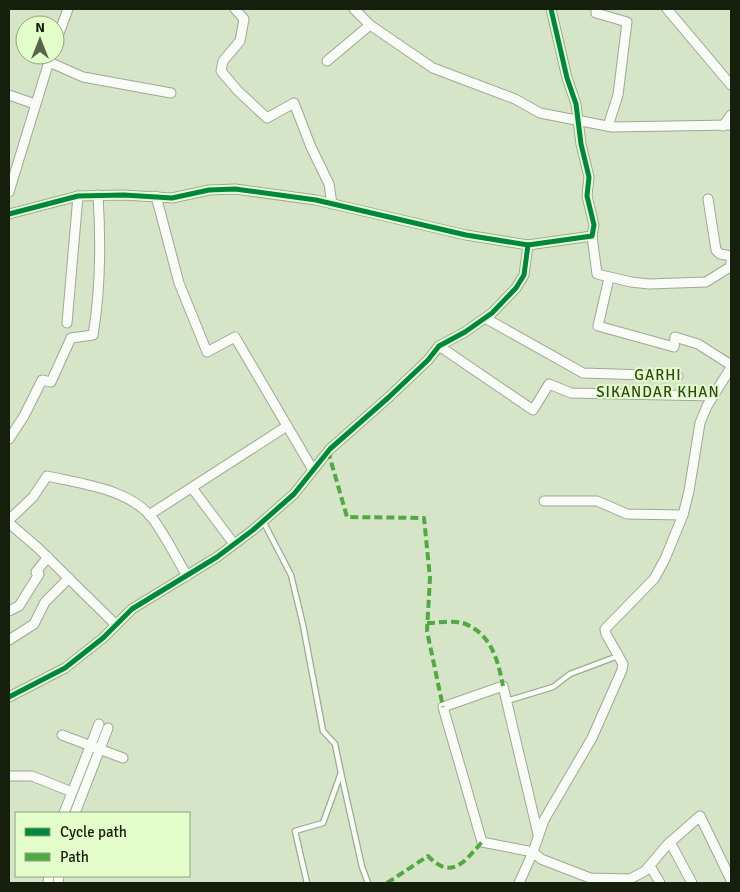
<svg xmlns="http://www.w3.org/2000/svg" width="740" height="892" font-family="Signika,sans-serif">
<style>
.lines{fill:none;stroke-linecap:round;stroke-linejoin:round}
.service-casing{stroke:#9ea993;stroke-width:7}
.minor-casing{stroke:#9ea993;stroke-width:11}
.service{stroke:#f9fbf7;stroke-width:4.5}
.minor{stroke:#f9fbf7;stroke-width:9}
.quiet{stroke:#51aa41;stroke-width:4;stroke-dasharray:8 4;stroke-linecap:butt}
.cycleway-casing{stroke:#e2fdca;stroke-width:8}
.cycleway{stroke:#00873e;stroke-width:5}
.labels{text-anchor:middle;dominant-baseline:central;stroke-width:4;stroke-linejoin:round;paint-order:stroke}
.neighbourhood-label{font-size:15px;letter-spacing:1px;fill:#32461b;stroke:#e2fdca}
</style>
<rect width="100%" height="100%" fill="#d6e4c8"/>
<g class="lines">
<g class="service-casing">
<g id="service">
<path d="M263,521L291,575L303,625L323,731L335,744L341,773L323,823L295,831L307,883"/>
<path d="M507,701L553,687L570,674L618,656"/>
<path d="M341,773L362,867L368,883"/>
</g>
</g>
<g class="minor-casing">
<g id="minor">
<path d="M235,9L244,19L240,41L223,61L221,71L238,91L267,118L294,103L311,147L329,184L332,204"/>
<path d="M354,9L370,25L433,68L515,99L540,113L612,127L731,125"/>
<path d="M596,9V13L627,22L618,95L608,126"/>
<path d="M667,9L731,85"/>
<path d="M55,44L68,9"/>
<path d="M327,61L370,25"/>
<path d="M49,62L83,77L171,93"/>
<path d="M9,95L35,104"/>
<path d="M723,126L731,115"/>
<path d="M9,192L51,55"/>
<path d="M156,196L179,283L207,352L235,337L313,470"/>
<path d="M708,199L716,250L720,254L731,256"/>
<path d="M9,214L78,196L124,195L172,198L209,190L235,189L316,200L466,235L528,245L592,236L594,225L587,196L589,177L581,144L576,104L567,78L551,9"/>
<path d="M592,236L597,274L631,282L649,284L706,282L730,267L731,262"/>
<path d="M609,278L598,326L674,347L675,337L698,344L731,365"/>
<path d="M485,318L583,373L678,376"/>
<path d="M67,323L78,196"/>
<path d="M439,346L533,410L549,384L571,393L713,396"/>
<path d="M9,439L24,416L42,380L51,382L71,338L93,335C101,288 101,243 98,195"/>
<path d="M192,488L234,544"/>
<path d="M544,501H597L627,514L683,515"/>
<path d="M149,515L287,426"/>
<path d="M9,520L33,497L47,476C82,484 130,489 153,519C166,537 176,557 187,576"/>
<path d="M9,523L38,548L116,625"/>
<path d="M9,611L19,606L39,574L36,572L48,557"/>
<path d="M9,640L34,624L45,602L69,578"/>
<path d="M9,697L65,668L103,638L132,609L217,557L253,530L294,494L330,449L389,397L428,360L439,346L465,332L492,313L516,288L524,275L528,245"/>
<path d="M62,735L123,758"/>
<path d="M9,776H32L72,792"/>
<path d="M64,813L99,724"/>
<path d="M75,813L108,728"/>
<path d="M538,834L503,686L443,707L482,842L533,852L541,859L590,878L630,879L645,871L667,845L700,816L731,880"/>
<path d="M670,842L692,883"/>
<path d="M650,866L660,883"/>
<path d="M48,883L49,876"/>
<path d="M58,883L59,876"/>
<path d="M519,883L533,852L544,820L592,738L622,670L623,664L606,634L605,629L654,579L665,559L683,515L689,491L700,423L707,406L730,369L731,370"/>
</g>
</g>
<use href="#service" class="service"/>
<use href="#minor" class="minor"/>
<g class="quiet">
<path d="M328,451L347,517L424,518L430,578L427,631L443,707"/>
<path d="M427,623C438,623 453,620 463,623C491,633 498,660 503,686"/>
<path d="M387,883L428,856C452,881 465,861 482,842"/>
</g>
<g class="cycleway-casing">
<g id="cycleway">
<path d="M9,214L78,196L124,195L172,198L209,190L235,189L316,200L466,235L528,245L592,236L594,225L587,196L589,177L581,144L576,104L567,78L551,9"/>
<path d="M9,697L65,668L103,638L132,609L217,557L253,530L294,494L330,449L389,397L428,360L439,346L465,332L492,313L516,288L524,275L528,245"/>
</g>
</g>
<use href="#cycleway" class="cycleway"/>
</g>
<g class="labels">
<g class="neighbourhood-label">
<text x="658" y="375">GARHI<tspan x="658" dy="17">SIKANDAR KHAN</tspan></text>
</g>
</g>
<rect width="740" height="892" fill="none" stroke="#161f0c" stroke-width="20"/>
<rect x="15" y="812" width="175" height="65" fill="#e2fdca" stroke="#90a47e"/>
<rect x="25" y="828" width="25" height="8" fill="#00873e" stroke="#90a47e"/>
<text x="60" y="837" font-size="15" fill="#161f0c">Cycle path</text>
<rect x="25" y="853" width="25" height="8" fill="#51aa41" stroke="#90a47e"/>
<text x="60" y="862" font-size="15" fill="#161f0c">Path</text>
<g transform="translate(40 40)"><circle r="24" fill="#e2fdca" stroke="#90a47e"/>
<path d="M0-4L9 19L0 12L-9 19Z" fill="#59644e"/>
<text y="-8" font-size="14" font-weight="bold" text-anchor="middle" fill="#161f0c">N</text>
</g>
</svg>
